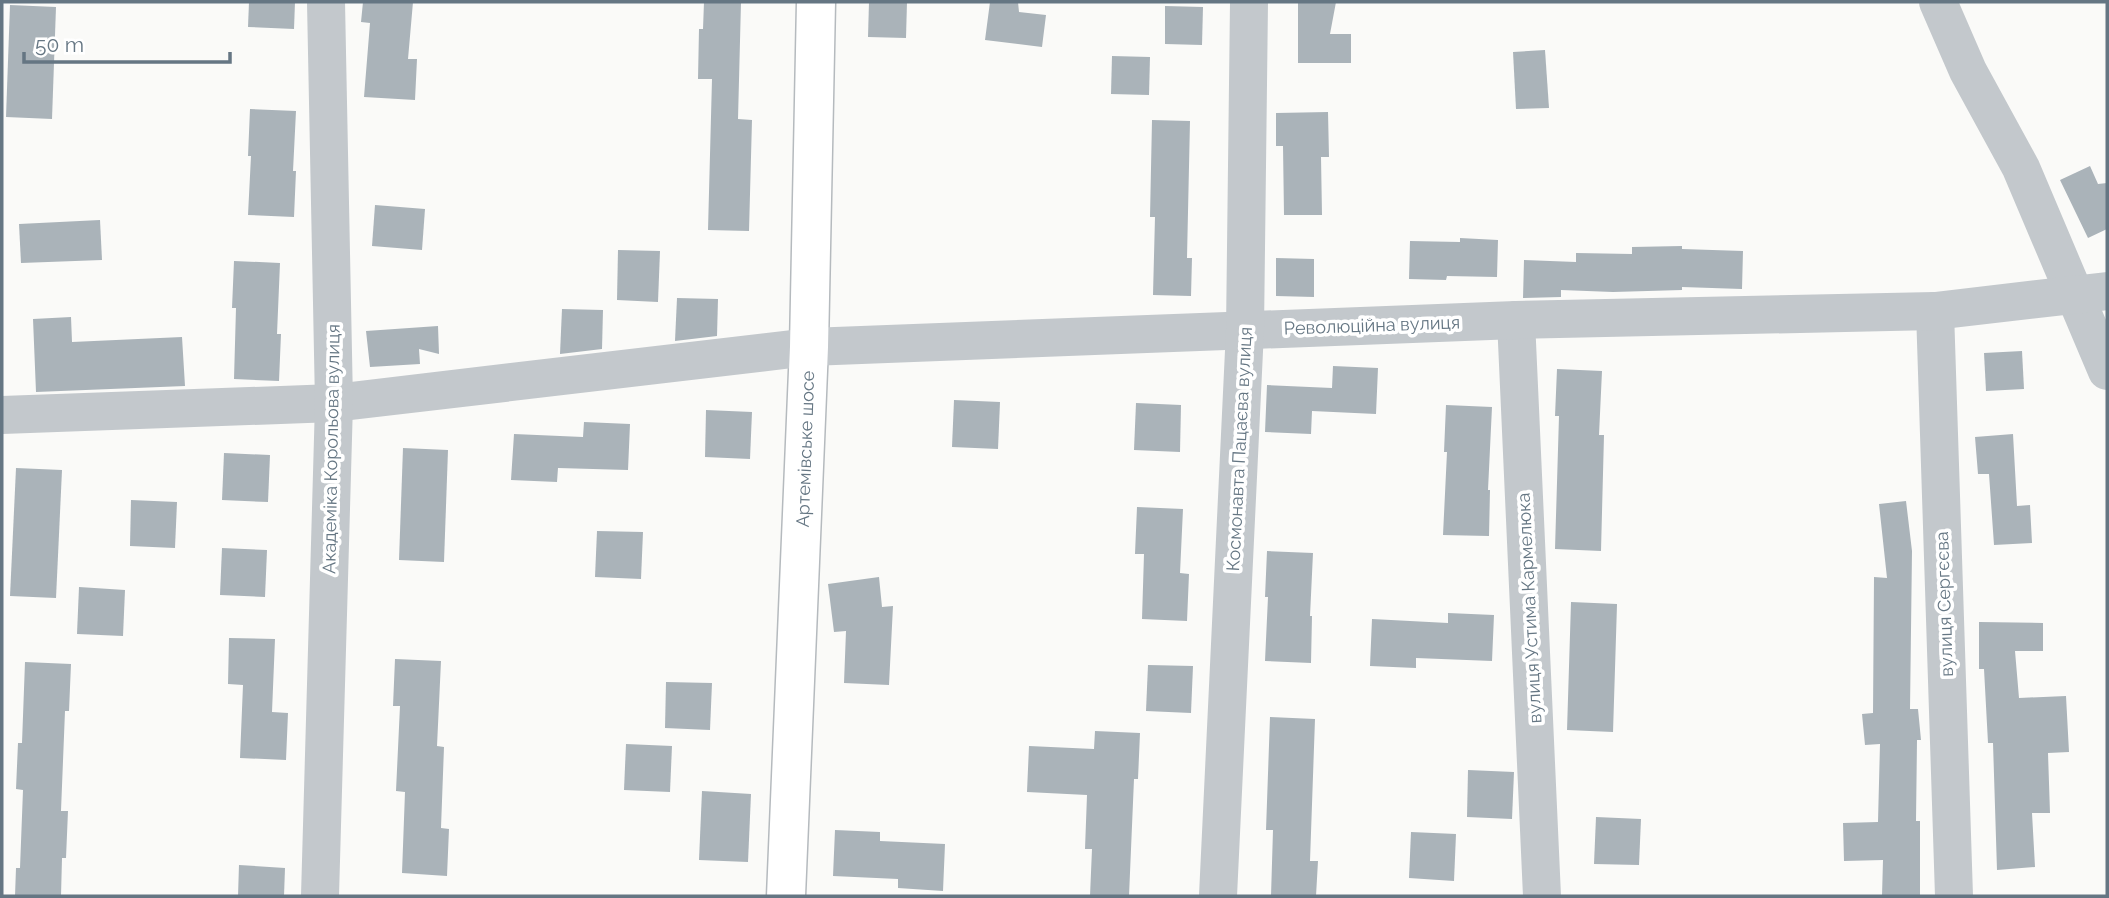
<svg xmlns="http://www.w3.org/2000/svg" width="2109" height="898" font-family="Raleway,sans-serif">
<style>
.building{fill:#aab3b9}
.lines{fill:none;stroke-linecap:round;stroke-linejoin:round}
.major-casing{stroke:#b5babe;stroke-width:41}
.minor{stroke:#c3c8cc;stroke-width:38}
.major{stroke:#fff;stroke-width:38}
.labels{text-anchor:middle;dominant-baseline:central;stroke-width:7;stroke-linejoin:round;paint-order:stroke}
.street-label{font-size:18px;fill:#657683;stroke:#fff}
</style>
<rect width="100%" height="100%" fill="#fafaf8"/>
<g class="building">
<path d="M249,2H295L294,29L248,27Z"/>
<path d="M363,2H413L408,59H417L415,100L364,97L370,23L361,22Z"/>
<path d="M704,2H741L738,119L752,120L749,231L708,230L712,79H698L699,29H703Z"/>
<path d="M869,2H907L906,38L868,37Z"/>
<path d="M990,2H1018L1019,12L1046,15L1042,47L985,40Z"/>
<path d="M1298,2H1336L1330,34H1351V63H1298Z"/>
<path d="M10,5L56,7L52,119L6,117Z"/>
<path d="M1165,6L1203,7L1202,45L1165,44Z"/>
<path d="M1545,50L1549,108L1516,109L1513,52Z"/>
<path d="M1112,56L1150,57L1149,95L1111,94Z"/>
<path d="M250,109L296,111L293,171H296L294,217L248,215L251,156H248Z"/>
<path d="M1328,112L1329,157H1321L1322,215H1284L1283,146H1276V113Z"/>
<path d="M1152,120L1190,121L1187,258H1192L1191,296L1153,295L1155,217H1150Z"/>
<path d="M2090,166L2098,184L2107,183V229L2088,238L2060,180Z"/>
<path d="M375,205L425,209L422,250L372,246Z"/>
<path d="M100,220L102,260L21,263L19,224Z"/>
<path d="M1460,238L1498,240L1497,277L1447,276L1446,280L1409,279L1410,241L1460,242Z"/>
<path d="M1682,246V249L1743,251L1742,289L1682,287V290L1613,292L1561,290V297L1523,298L1524,260L1576,262V253L1632,254V247Z"/>
<path d="M618,250L660,251L658,302L617,300Z"/>
<path d="M1276,258L1314,259V297L1276,296Z"/>
<path d="M234,261L280,263L277,334H281L279,381L234,379L236,308H232Z"/>
<path d="M677,298L718,299L717,336L675,341Z"/>
<path d="M562,309L603,310L602,349L560,354Z"/>
<path d="M71,317L72,342L182,337L185,386L36,392L33,319Z"/>
<path d="M438,326L439,354L419,349L420,364L370,367L366,331Z"/>
<path d="M2022,351L2024,389L1986,391L1984,353Z"/>
<path d="M1333,366L1378,368L1376,414L1312,411L1311,434L1265,432L1267,385L1332,388Z"/>
<path d="M1557,369L1602,371L1599,435H1604L1601,551L1555,549L1559,416H1555Z"/>
<path d="M954,400L1000,402L998,449L952,447Z"/>
<path d="M1136,403L1181,405L1180,452L1134,450Z"/>
<path d="M1446,405L1492,407L1488,490H1490L1489,536L1443,535L1447,452H1444Z"/>
<path d="M706,410L752,412L750,459L705,457Z"/>
<path d="M584,422L630,424L628,470L558,468L557,482L511,480L514,434L583,437Z"/>
<path d="M2013,434L2017,506L2030,505L2032,543L1994,545L1989,474H1978L1975,437Z"/>
<path d="M403,448L448,450L444,562L399,560Z"/>
<path d="M224,453L270,455L268,502L222,500Z"/>
<path d="M16,468L62,470L56,598L10,596Z"/>
<path d="M131,500L177,502L175,548L130,546Z"/>
<path d="M1906,501L1912,551L1910,709H1918L1921,740H1917L1916,821H1920V896H1882L1883,860L1844,861L1843,823L1878,822L1880,744L1865,745L1862,714L1873,713L1874,577L1887,578L1879,504Z"/>
<path d="M1137,507L1183,509L1180,573L1189,574L1187,621L1142,619L1144,554H1135Z"/>
<path d="M597,531L643,532L641,579L595,577Z"/>
<path d="M222,548L267,550L265,597L220,595Z"/>
<path d="M1267,551L1313,553L1310,616H1312L1311,663L1265,661L1268,597H1265Z"/>
<path d="M879,577L882,607L893,606L889,685L844,683L846,631L834,632L828,584Z"/>
<path d="M79,587L125,590L123,636L77,634Z"/>
<path d="M1571,602L1617,604L1613,732L1567,730Z"/>
<path d="M1448,613L1494,615L1492,661L1416,658V668L1370,666L1372,619L1448,623Z"/>
<path d="M1979,622L2043,623V651H2015L2019,698L2066,696L2069,752L2048,753L2050,813H2032L2035,867L1997,870L1993,743H1988L1984,669H1979Z"/>
<path d="M229,638L275,639L272,712L288,713L286,760L240,758L243,685L228,684Z"/>
<path d="M395,659L441,661L437,746L444,747L441,828L449,829L447,876L402,873L405,792L396,791L400,706H393Z"/>
<path d="M25,662L71,664L69,711H65L61,811H68L66,858H62L61,896H15L16,868H20L23,790L16,789L18,743H22Z"/>
<path d="M1148,665L1193,666L1191,713L1146,711Z"/>
<path d="M666,682L712,683L710,730L665,728Z"/>
<path d="M1270,717L1315,719L1310,861H1318L1316,896H1271L1273,830H1266Z"/>
<path d="M1095,731L1140,733L1138,779H1134L1129,896H1090L1092,849H1085L1087,795L1027,792L1029,746L1094,749Z"/>
<path d="M626,744L672,746L670,792L624,790Z"/>
<path d="M1468,770L1514,772L1512,819L1467,817Z"/>
<path d="M702,791L751,794L748,862L699,860Z"/>
<path d="M1596,817L1641,819L1639,865L1594,864Z"/>
<path d="M835,830L880,832V841L945,844L943,891L898,888V879L833,876Z"/>
<path d="M1411,832L1456,834L1454,881L1409,878Z"/>
<path d="M239,865L285,868L284,896H238Z"/>
</g>
<g class="lines">
<g class="major-casing">
<path id="major" d="M786,896L809,347L816,2"/>
</g>
<g class="minor">
<path d="M1938,2L1968,71L2021,168L2107,371"/>
<path d="M1935,311L1954,896"/>
<path d="M1516,320L1542,896"/>
<path d="M2,415L334,403L809,347L1516,320L1935,311L2107,291"/>
<path d="M320,896L334,403L326,2"/>
<path d="M1218,896L1245,330L1249,2"/>
</g>
<use href="#major" class="major"/>
</g>
<g class="labels">
<g class="street-label">
<text transform="translate(1372 325) rotate(-2)">Революційна вулиця</text>
<text transform="translate(331 449) rotate(-89)">Академіка Корольова вулиця</text>
<text transform="translate(805 449) rotate(-88)">Артемівське шосе</text>
<text transform="translate(1239 449) rotate(-87)">Космонавта Пацаєва вулиця</text>
<text transform="translate(1944 604) rotate(-92)">вулиця Сергєєва</text>
<text transform="translate(1529 608) rotate(-93)">вулиця Устима Кармелюка</text>
</g>
</g>
<rect width="2109" height="898" fill="none" stroke="#657683" stroke-width="7"/>
<path d="M24 52v10h206v-10" fill="none" stroke="#657683" stroke-width="3.5"/>
<text x="35" y="52" font-size="21" fill="#657683" stroke="#ffffff" stroke-width="5" paint-order="stroke">50 m</text>
</svg>
